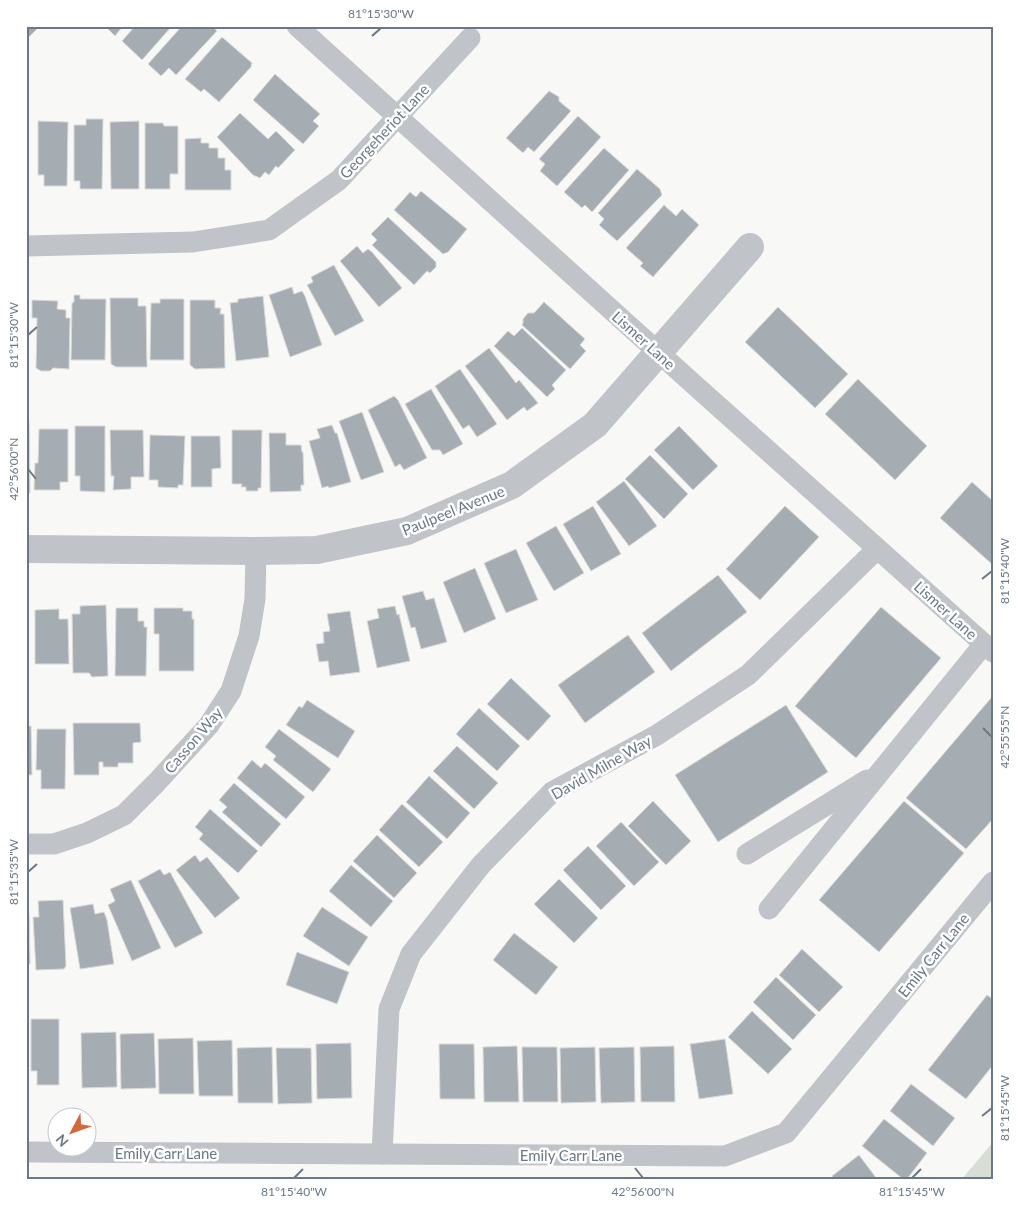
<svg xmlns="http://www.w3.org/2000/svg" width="1019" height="1205" font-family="Lato,sans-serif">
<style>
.green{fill:#d8ddd6}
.building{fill:#a5adb3;stroke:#dadad9}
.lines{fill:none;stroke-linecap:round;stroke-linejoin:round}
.minor{stroke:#c0c4c8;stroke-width:21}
.tertiary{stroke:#c0c4c8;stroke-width:28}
.ticks{fill:none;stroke:#6a7885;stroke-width:2}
.labels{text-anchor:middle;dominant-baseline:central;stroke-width:5;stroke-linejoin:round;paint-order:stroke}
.street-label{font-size:15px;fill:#6a7885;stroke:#fff}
.neatline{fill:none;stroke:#6a7885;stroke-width:2}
.ticks-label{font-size:12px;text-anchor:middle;fill:#6a7885}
</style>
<rect width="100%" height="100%" fill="#f8f9f7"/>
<path class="green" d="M993,1142V1179H962Z"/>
<g class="building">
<path d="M26,26H40L26,40Z"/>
<path d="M105,26H123L115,36Z"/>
<path d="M135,26H172L142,60L122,41Z"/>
<path d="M182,26H212L217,31L176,75L169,68L161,76L148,64Z"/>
<path d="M222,37L252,63L251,67L219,102L204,89L201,92L185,79Z"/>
<path d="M275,74L320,114L313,121L319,126L303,144L253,100Z"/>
<path d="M549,91L559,97V101L571,111L534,152L528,147L523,153L506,138Z"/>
<path d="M240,113L268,139L276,131L295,150L278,168L276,166L269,175L265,172L260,178L253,175L217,137Z"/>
<path d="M578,116L601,137L557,186L540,171L545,164L539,159Z"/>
<path d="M86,119H103L102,189H80V181H74V125H86Z"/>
<path d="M38,121L68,122L67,186H44V175H38Z"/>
<path d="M139,121V189H111L110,122Z"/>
<path d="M145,123H163L164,126H178V174H170V189H145Z"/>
<path d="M201,138V143H209V148H218V158H225V170H231V190H185V139Z"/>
<path d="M604,148L629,170L592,212L585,205L582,208L564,192Z"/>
<path d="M637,169L660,189L662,195L617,241L599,225L604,219L598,213Z"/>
<path d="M421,191L467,229L448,252L443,254L394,210L410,192L416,197Z"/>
<path d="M664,205L676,216L682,209L699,225L653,277L640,266L643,263L626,248Z"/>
<path d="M388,217L436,262V267L430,273L427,271L414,285L372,245L377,240L371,234Z"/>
<path d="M357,246L363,253L368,249L372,252L402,288L379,307L340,261Z"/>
<path d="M334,265L364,321L335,336L307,285L313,282L311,277Z"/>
<path d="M292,287L294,294L302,291L305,296L322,345L290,357L269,295Z"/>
<path d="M74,295H80V299H106L105,360H71L72,303L74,302Z"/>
<path d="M263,296L269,357L236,361L230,303L238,302V299Z"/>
<path d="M110,298H138V306H146L147,367H116L111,364Z"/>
<path d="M160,299H184V360H150L151,303H160Z"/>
<path d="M32,300L58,301L57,309L66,310V318H70L69,369L53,368L50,371H41L36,368L37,318H32Z"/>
<path d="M190,300H215V308H221L220,314H224L225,368L195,369L190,365Z"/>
<path d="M544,302L585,339L580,345L586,351L570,369L522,325L523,323V319L528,313H534Z"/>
<path d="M778,307L848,374L815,408L745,342Z"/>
<path d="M522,328L566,370L552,385L555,389L547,397L494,346L508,331L514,336Z"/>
<path d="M489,348L516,383L519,380L538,403L527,411L524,407L507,420L465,366Z"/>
<path d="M460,369L497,424L477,437L469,425L463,429L435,386Z"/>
<path d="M858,379L927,446L895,480L825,414Z"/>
<path d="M431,389L463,444L443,455L440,450H432L405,404Z"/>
<path d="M394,396L398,400L427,458L404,470L400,464L395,467L368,410Z"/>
<path d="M362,412L384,472L361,480L339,421Z"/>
<path d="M26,421H29L30,493H26Z"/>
<path d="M332,425L335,433H337L351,482L329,488L328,486L322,488L309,441L320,438L317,429Z"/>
<path d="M75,426H105V492L80,491V476H75Z"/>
<path d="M679,426L718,466L693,490L654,450Z"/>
<path d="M39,429H68V482H60V490H34L35,463H38Z"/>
<path d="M110,430H143L144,477H131V489L113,490L114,476H111Z"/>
<path d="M232,430H262L261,488H258V491H246V487H241L242,484H232Z"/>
<path d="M269,433H286V445H301L302,452H303L304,485H301V491L270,492Z"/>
<path d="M150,435L185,436L183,485H178V488L158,487V480H149Z"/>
<path d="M191,436H220L221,468L212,469V487H191Z"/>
<path d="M650,455L688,494L664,519L625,479Z"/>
<path d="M624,481L657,526L629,546L596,502Z"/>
<path d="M972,482L993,501V565L940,518Z"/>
<path d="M593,506L621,554L591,571L563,524Z"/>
<path d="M785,506L819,537L760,600L726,569Z"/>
<path d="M556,526L584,573L554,591L526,543Z"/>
<path d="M516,549L538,600L506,613L484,563Z"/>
<path d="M475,568L496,619L464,633L443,582Z"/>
<path d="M718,575L747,612L671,671L642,633Z"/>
<path d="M423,591L426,600L434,598L447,642L421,649L415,627L411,628L402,596Z"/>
<path d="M106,605L108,676L92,677L89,673H73L72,614H80V606Z"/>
<path d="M395,606L397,615L399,614L410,661L377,668L367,621L379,618L377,609Z"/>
<path d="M881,607L941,658L856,758L795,706Z"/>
<path d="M26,608H28V675L26,677Z"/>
<path d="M116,608H138V621H144V627H147L146,676H115Z"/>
<path d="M154,608H183V611H192V619H194V671H159V634H154Z"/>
<path d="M59,609V619H68L69,664H35V610Z"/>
<path d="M350,611L360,672L330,676L328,661L319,662L316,644L324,643L323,632L330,631L327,614Z"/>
<path d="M628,635L655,672L585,723L558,685Z"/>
<path d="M511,678L551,716L528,741L487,704Z"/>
<path d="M991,698L993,699V819L966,849L906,798Z"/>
<path d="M307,700L355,731L338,758L286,725L299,706L302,708Z"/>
<path d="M786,705L828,772L718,842L675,775Z"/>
<path d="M479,708L520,746L497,771L456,734Z"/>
<path d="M73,723H140L141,742L133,743V763H118V767H103V762H99V775H74Z"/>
<path d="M26,726H31L32,775H26Z"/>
<path d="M37,729H66L65,789H41V770H36Z"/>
<path d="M279,729L331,769L313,792L273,760L276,756L265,747Z"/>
<path d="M457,746L498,783L474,809L433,771Z"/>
<path d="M252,760L261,768L265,763L305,797L286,819L237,778Z"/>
<path d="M429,776L470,813L447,839L406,802Z"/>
<path d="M234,783L281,824L261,847L222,812L227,807L219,800Z"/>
<path d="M653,801L691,841L666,865L628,826Z"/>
<path d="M904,801L964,853L879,952L819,900Z"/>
<path d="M402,804L443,842L419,867L379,830Z"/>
<path d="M210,809L258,851L238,873L199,839L203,834L195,827Z"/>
<path d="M621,822L659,862L634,886L596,846Z"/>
<path d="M377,835L417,873L394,898L353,861Z"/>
<path d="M588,846L626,886L601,910L563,870Z"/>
<path d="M195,855L200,862L207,857L240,898L215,918L176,870Z"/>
<path d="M351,865L393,901L371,927L329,891Z"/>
<path d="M160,869L164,875L170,872L203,933L175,948L138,881Z"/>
<path d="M559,879L598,918L574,943L534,904Z"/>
<path d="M131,880L161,948L132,961L108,905L115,901L110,889Z"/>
<path d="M63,900L66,966L64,969L36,970L33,917H39L38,901Z"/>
<path d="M93,904L95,914L104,912L107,920L114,964L80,969L70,908Z"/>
<path d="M322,907L368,937L349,966L303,936Z"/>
<path d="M26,914H29L30,964H26Z"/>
<path d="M514,933L558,967L536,995L493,960Z"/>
<path d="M802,949L843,987L819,1012L779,975Z"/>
<path d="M297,952L349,972L337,1004L286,985Z"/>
<path d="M776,977L816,1015L793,1040L753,1002Z"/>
<path d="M987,995L993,999V1065L966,1099L928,1070Z"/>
<path d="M752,1011L792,1049L768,1074L728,1037Z"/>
<path d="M31,1019H59V1085H37V1071H31Z"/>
<path d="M116,1032L117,1087L82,1088L81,1033Z"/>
<path d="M154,1033L156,1088L121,1089L120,1034Z"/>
<path d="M193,1038L194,1094H159L158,1039Z"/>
<path d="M725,1039L733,1094L699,1099L690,1044Z"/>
<path d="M232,1040L233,1096H199L197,1041Z"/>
<path d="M351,1043L352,1098L317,1099L316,1044Z"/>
<path d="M439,1044H474L475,1099H440Z"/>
<path d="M517,1046L519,1102H484L483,1047Z"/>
<path d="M674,1046L675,1102H641L640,1047Z"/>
<path d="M272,1047L273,1103H238L237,1048Z"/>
<path d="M522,1047H557L558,1102H523Z"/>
<path d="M595,1047L596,1102L561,1103L560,1048Z"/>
<path d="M634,1047L635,1102L601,1103L599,1048Z"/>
<path d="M276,1048H311L312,1103L278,1104Z"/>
<path d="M911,1084L955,1118L933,1146L890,1111Z"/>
<path d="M884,1119L927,1153L907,1179H903L862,1146Z"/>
<path d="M859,1155L877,1179H834L832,1176Z"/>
</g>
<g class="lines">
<g class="minor">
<path d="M297,26L689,380L993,652"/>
<path d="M26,246L193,242L269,230L339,180L470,38"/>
<path d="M26,844H54L87,833L124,815L157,782L209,725L231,691L249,636L255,599L256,551"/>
<path d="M747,854L867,780"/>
<path d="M769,909L984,644"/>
<path d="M26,1152L725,1156L786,1133L993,882"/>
<path d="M382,1154L389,1009L411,954L481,865L552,792L657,735L748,675L877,549"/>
</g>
<path class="tertiary" d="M26,549L256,551L317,550L407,531L512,485L595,425L750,247"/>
</g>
<path class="ticks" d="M372,36L381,28M28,335L37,327M28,469L36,479M982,579L992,571M983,728L992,737M28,872L37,864M982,1116L992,1108M635,1168L643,1178M294,1178L303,1169M912,1178L921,1169"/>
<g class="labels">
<g class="street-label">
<text transform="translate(384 131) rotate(-47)">Georgeheriot Lane</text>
<text transform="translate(644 340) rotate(42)">Lismer Lane</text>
<text transform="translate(453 510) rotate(-22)">Paulpeel Avenue</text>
<text transform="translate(946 610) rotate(42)">Lismer Lane</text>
<text transform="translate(193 740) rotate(-50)">Casson Way</text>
<text transform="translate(601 767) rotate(-30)">David Milne Way</text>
<text transform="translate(933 955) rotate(-51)">Emily Carr Lane</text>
<text x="166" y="1153">Emily Carr Lane</text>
<text x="571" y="1155">Emily Carr Lane</text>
</g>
</g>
<rect width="1019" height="1205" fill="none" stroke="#ffffff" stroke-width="55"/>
<g transform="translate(72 1132) rotate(229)"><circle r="24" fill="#ffffff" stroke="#c3c9ce"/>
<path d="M0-4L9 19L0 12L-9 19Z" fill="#d5673a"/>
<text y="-8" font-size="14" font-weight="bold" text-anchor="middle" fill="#6a7885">N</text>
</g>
<rect x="28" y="28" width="964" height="1150" class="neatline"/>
<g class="ticks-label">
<text x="381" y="18">81°15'30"W</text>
<text transform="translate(14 335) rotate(-90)" y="4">81°15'30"W</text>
<text transform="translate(14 469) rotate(-90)" y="4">42°56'00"N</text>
<text transform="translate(1005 571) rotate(-90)" y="4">81°15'40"W</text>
<text transform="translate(1005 737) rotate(-90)" y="4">42°55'55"N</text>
<text transform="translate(14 872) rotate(-90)" y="4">81°15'35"W</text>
<text transform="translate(1005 1108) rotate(-90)" y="4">81°15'45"W</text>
<text x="294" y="1196">81°15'40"W</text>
<text x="643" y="1196">42°56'00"N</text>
<text x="912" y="1196">81°15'45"W</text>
</g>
</svg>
